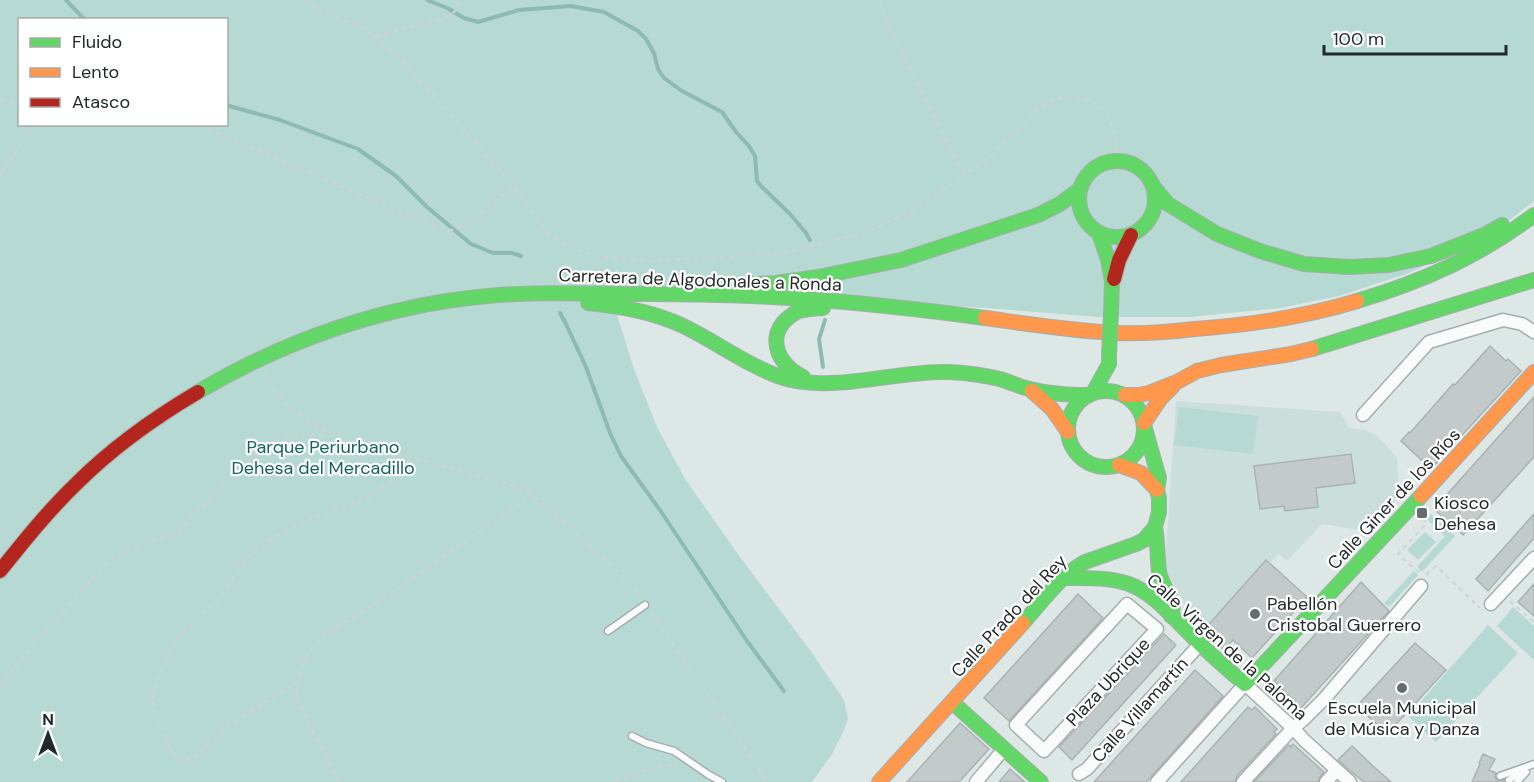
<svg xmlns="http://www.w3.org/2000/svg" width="1534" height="782" font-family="'DM Sans',sans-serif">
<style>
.built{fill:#cadfdc}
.green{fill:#b7d9d3;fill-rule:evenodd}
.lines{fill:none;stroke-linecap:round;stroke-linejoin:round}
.stream{stroke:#8dbab3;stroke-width:4}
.building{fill:#c3cbca;stroke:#aab3b2;stroke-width:1.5}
.lane-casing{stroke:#a5aeac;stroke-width:9}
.street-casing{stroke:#a5aeac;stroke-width:15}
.fast-casing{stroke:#a5aeac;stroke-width:16}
.slow-casing{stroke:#a5aeac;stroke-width:16}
.jam-casing{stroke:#a5aeac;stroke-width:16}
.path{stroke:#cfd3d2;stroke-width:2;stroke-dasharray:4.5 4.5;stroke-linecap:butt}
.lane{stroke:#fafcfb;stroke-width:6}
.street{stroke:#fafcfb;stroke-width:12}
.fast{stroke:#63d668;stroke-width:14}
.slow{stroke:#ff974d;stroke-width:14}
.jam{stroke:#b3261e;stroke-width:14}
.fast-bridge-casing{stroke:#a5aeac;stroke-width:16;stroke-linecap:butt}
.fast-bridge{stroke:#63d668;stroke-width:14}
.poi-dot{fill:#646d6b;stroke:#fff;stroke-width:2}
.labels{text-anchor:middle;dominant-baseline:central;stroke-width:4.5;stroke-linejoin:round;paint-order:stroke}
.street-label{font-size:18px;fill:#232b29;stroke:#fff}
.park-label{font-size:18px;fill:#14645b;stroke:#fff}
.poi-label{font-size:18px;fill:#232b29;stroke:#fff;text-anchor:start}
</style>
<rect width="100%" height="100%" fill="#dde8e6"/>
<path class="built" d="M1176,401L1340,412L1349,428L1365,430L1377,436L1387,446L1397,458L1399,490L1394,503L1371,528L1353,529L1322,524L1287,561L1279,554L1270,563L1266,561L1203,631L1202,624L1195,621L1184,604L1167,572L1165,564Z"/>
<g class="green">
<path d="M0,0H1534V201L1511,219L1465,246L1409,273L1339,296L1280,308L1190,317H1099L986,308L608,286L634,369L657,427L685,479L740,557L810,650L844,700L848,719L844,730L832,754L812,782H0ZM20,20H226V124H20Z"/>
<path d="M1179,407L1258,416L1253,454L1174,445Z"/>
<path d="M1431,514L1455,536L1422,572L1417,567L1445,536L1427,519Z"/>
<path d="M1425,532L1436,542L1418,560L1407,550Z"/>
<path d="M1414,571L1418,575L1389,607L1384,603Z"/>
<path d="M1513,607L1534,626V660L1497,626Z"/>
<path d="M1488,625L1518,653L1436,742L1408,716Z"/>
</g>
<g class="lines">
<g class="stream">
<path d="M66,0L85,20"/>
<path d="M427,0L447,8L464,18L478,22L519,10L571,6L604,12L638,31L646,39L654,53L658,69L664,78L682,91L722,112L736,132L749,146L755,156L757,181L761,186L790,214L806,233L810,240"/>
<path d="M226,105L280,120L358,149L396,176L427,207L471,244L493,253H512L521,256"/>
<path d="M560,313L565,322L586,367L610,433L621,456L662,513L747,641L784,691"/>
<path d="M823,367L819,339L825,320"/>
</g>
</g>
<g class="building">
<path d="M1490,346L1506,361L1508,359L1521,371L1431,469L1401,441L1409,432L1410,433L1453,384L1455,385Z"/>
<path d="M1534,397V457L1463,535L1434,509Z"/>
<path d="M1351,454L1355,483L1316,488L1318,507L1285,511L1284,506L1260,509L1254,466Z"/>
<path d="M1534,514V538L1488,591L1476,579Z"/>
<path d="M1266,560L1307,597L1252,658L1233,640L1224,650L1203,631Z"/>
<path d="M1361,582L1389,611L1301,708L1274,681Z"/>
<path d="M1534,584V616L1518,602Z"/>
<path d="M1078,594L1103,618L1009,721L984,698Z"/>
<path d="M1164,634L1176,645L1072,760L1059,747Z"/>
<path d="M1415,643L1446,670L1387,734L1357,706Z"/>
<path d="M1195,670L1223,696L1151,777L1146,782H1094Z"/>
<path d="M1248,707L1252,710L1255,707L1277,729L1274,732L1276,734L1237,776L1235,782H1181Z"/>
<path d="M960,723L989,749L959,782H907Z"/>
<path d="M1293,744L1324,772L1320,777L1318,782H1254L1289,745L1291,747Z"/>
<path d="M1352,746L1374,767L1391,782H1364L1348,769L1338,760Z"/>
<path d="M1483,754L1495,759L1489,770L1496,773L1495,777L1497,780H1504V782H1472L1480,764L1479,763Z"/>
<path d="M1010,769L1025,782H999Z"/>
</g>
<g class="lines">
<g class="lane-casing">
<g id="lane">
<path d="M608,631L645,605"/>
<path d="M632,736L646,743L674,751L709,775L722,782"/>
<path d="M1500,776L1534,764"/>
<path d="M1509,780L1524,770"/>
<path d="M1517,782L1526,772"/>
</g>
</g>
<g class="street-casing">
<g id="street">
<path d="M1363,415L1429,342L1503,320L1522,324L1534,332"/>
<path d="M1127,604L1157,629L1044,751L1016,725Z"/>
<path d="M1491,604L1534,558"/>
<path d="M1079,774L1087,769L1200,644"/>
<path d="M976,782L1004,749"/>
<path d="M1157,782L1245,684L1293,728L1304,740L1350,782"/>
<path d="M1243,782L1293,728L1303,720L1325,698L1421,586"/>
<path d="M1326,782L1336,771"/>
</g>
</g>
<g class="fast-casing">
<g id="fast">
<circle cx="1117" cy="199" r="38"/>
<path d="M1153,186L1168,204L1217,234L1260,251L1304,264L1349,267L1389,265L1431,256L1484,235L1502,225"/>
<path d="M1099,234L1108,259L1112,282L1111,312"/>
<path d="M736,285L776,283L818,277L901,260L1038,215L1060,204L1080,189"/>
<path d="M1357,301C1424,281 1478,257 1534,215"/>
<path d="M588,303C619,306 653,312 681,325C716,341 754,371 791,380C843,391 897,370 950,372C967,373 983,375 1000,379C1010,382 1020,387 1030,389C1049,394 1069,395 1089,395"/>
<path d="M1312,349L1534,280"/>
<path d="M803,377C775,364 764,331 795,313C803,308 814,309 823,308"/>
<circle cx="1106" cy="429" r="38"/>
<path d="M198,392C285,340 386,305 488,296C539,291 590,294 642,294C696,294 751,295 805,299C865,303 925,310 985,318"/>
<path d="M1093,393L1109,364V356"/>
<path d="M1155,527C1158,542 1157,556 1159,571C1161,587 1178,599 1171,616"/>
<path d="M1064,578C1085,578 1108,577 1129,584C1155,594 1173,618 1193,637C1210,654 1227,669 1245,684L1421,496"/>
<path d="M1023,623C1042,602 1060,576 1085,562L1136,544L1144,540L1155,527L1159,512V498L1157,490L1159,478L1144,425"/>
<path d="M952,702L1041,782"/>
</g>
</g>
<g class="slow-casing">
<g id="slow">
<path d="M985,318C1029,324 1073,331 1117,333C1143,334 1169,332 1195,329C1249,325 1305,317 1357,301"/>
<path d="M1032,391L1052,409L1068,432"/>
<path d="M1125,395H1138L1149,393L1177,382L1197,371L1221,365L1291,354L1312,349"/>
<path d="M1144,423L1161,398L1173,386"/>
<path d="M1119,465L1141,473L1157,490"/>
<path d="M1421,496L1534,372"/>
<path d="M879,782L1023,623"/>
</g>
</g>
<g class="jam-casing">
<g id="jam">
<path d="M1114,279L1119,260L1131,235"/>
<path d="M0,571C24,541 48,511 76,484C112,448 154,418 198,392"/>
</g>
</g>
<g class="path">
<path d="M304,0L321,13L360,26L375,36L446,18C454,13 459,9 459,0"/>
<path d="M880,0L881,7L948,146L965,174L989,158L1040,107L1055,99L1073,96L1092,101L1107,113L1116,136L1117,161"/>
<path d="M375,36L404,63L450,114L509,181L549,234L560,242L576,250L605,257L646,261L779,254L861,234L877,228L907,213L930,199L965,174"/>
<path d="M0,100L20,104"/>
<path d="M191,124L202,126L436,227L452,230L468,224L512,187"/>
<path d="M0,176L33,124"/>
<path d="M265,373C268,378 270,384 274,390C287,409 314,426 335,437L510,484L532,495L562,520L630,583L641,598"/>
<path d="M1419,573L1398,554L1427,523L1422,518"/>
<path d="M1426,575L1436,566L1480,608"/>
<path d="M1510,601L1534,622"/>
<path d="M651,613L768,782"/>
<path d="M299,681L227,726L192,759L181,761L171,750L162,725L154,713L152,695L160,672L181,634L220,598L246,559L274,537L310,519L366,499L390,482L411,457"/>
<path d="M0,689L13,669L95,575L117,554L177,533L245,462L275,441L302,434L332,436"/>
<path d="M339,782L310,726L296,695L305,658L324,635L389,595L532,495"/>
<path d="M616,782C635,774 657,764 678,765"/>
</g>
<use href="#lane" class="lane"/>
<use href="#street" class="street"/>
<use href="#fast" class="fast"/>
<use href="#slow" class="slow"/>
<use href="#jam" class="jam"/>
<g class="fast-bridge-casing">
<path id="fast-bridge" d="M1109,356L1111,312"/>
</g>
<use href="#fast-bridge" class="fast-bridge"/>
</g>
<g class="poi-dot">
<rect x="1416" y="507" width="12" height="12" rx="3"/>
<circle cx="1255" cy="614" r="6"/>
<circle cx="1402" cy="688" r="6"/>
</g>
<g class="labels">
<g class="street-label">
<text transform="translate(700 280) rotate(2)">Carretera de Algodonales a Ronda</text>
<text transform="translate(1394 499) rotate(-47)">Calle Giner de los Ríos</text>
<text transform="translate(1009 616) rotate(-47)">Calle Prado del Rey</text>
<text transform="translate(1227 647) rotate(42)">Calle Virgen de la Paloma</text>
<text transform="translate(1108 682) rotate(-47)">Plaza Ubrique</text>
<text transform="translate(1140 710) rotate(-48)">Calle Villamartín</text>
</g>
<g class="park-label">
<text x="323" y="447">Parque Periurbano<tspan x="323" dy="21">Dehesa del Mercadillo</tspan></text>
</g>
<g class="poi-label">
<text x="1434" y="503">Kiosco<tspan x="1434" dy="21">Dehesa</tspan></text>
<text x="1267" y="604">Pabellón<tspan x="1267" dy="21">Cristobal Guerrero</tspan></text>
<text x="1402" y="708" text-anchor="middle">Escuela Municipal<tspan x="1402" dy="21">de Música y Danza</tspan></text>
</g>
</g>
<rect x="18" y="18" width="210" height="108" fill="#ffffff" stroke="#a7aaa9" stroke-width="1.5"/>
<rect x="30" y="38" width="30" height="9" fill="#63d668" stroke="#a7aaa9" stroke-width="1.5"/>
<text x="72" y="48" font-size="18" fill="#232b29">Fluido</text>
<rect x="30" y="68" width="30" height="9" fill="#ff974d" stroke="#a7aaa9" stroke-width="1.5"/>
<text x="72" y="78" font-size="18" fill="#232b29">Lento</text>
<rect x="30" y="98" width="30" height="9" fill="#b3261e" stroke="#a7aaa9" stroke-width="1.5"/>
<text x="72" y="108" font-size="18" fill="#232b29">Atasco</text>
<g transform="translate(48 734)" stroke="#ffffff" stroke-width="4.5" paint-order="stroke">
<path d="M0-4.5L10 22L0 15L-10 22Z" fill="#232b29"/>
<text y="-9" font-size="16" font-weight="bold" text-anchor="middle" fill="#232b29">N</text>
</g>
<path d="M1324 45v9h182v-9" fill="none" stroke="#232b29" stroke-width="3"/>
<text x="1333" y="45" font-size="18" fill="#232b29" stroke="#ffffff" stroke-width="4.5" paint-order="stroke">100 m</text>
</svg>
